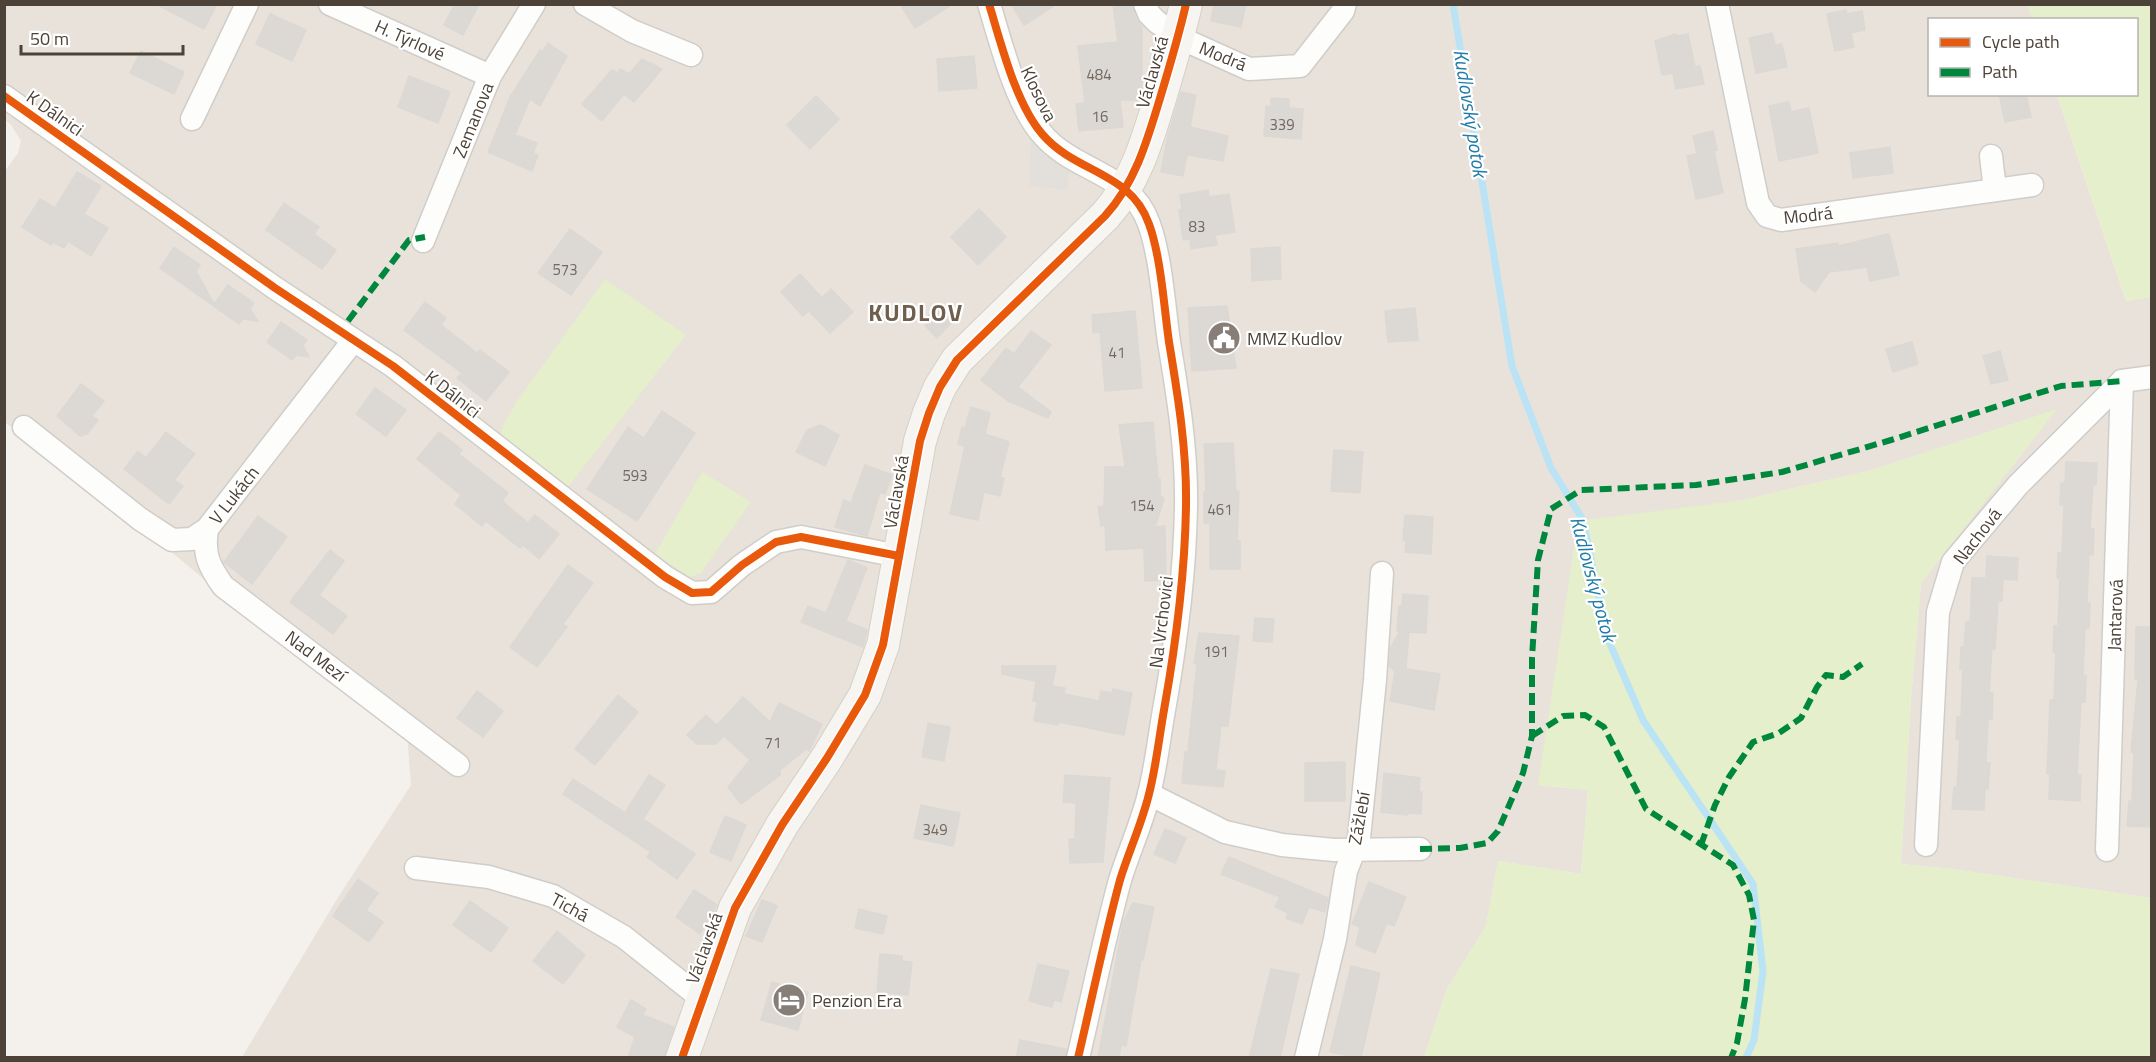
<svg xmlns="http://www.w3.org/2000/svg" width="2156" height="1062" font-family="'Titillium Web',sans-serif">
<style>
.residential{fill:#e8e2da}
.green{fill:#e5efcb}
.parking{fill:#e3e0dc}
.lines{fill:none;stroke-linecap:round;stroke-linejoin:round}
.stream{stroke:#bae3f5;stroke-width:7}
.building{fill:#dcd8d3;stroke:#dcd8d3;stroke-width:1.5}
.street-casing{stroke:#d0cdc9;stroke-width:25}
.secondary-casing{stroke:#d5d0c5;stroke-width:34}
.street{stroke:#fdfdfc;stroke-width:22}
.secondary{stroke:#f7f5f1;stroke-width:32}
.quiet{stroke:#00873e;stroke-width:6;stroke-dasharray:12 6;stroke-linecap:butt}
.cycleway-casing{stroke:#fff;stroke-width:11}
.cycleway{stroke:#e8590c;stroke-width:8}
.labels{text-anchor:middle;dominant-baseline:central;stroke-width:4.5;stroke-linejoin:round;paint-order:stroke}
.number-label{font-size:15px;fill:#726960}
.street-label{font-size:18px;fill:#4c4237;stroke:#fff}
.poi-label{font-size:18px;fill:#4c4237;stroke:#fff;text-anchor:start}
.water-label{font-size:20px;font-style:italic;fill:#207daa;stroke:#fff}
.district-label{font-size:24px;font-weight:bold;letter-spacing:1.5px;fill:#705f4d;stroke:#fff}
</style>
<rect width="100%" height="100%" fill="#f4f1ed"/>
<path class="residential" d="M5,5H2028L2032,19L1930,20V94L2057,95L2126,301L2151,297V898L1952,869L1901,864L1911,698L1921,583L2056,410L1872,470L1743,500L1538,785L1588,790L1581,874L1498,861L1486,926L1447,989L1424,1057H242L337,899L411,785L407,734L205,580L104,496L58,465L5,422V171L18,153L21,141L11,125L5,120Z"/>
<g class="green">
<path d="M2028,5H2151V297L2126,301L2057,95L2136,94V20L2032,19Z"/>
<path d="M605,279L686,335L565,491L501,439L502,427L517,401Z"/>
<path d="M2057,409L1921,583L1911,698L1901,864L1952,869L2151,898V1057H1424L1447,989L1486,926L1498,861L1581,874L1588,790L1538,785L1578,521L1743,500L1872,470Z"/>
<path d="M702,472L751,502L701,573L690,577L655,554Z"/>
</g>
<path class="parking" d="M1031,139L1070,166L1067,190L1029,186Z"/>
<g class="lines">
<path class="stream" d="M1453,4L1512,366L1551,468L1583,520L1607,637L1643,720L1753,884L1763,971L1754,1040L1746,1058"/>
</g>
<g class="building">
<path d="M156,4H217L204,29Z"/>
<path d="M455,4H479L463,35L444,25Z"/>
<path d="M900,4H953L915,28Z"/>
<path d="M1011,4H1057L1024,25Z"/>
<path d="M1113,4H1132L1136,19L1142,27V96L1141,100H1120L1123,127L1079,131L1076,104L1085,103L1078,46L1118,42Z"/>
<path d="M1214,4H1246L1241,27L1211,21Z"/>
<path d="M1846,10L1847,14L1862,11L1865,30L1851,33L1854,47L1835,51L1827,14Z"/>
<path d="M270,14L306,30L292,61L256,44Z"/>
<path d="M1772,33L1775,45L1782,44L1787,67L1756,73L1749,38Z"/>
<path d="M1675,34L1678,36L1688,34L1695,67L1700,66L1704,84L1676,89L1673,73L1662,75L1655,41Z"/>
<path d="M548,43L567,56L540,106L530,99L515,135L537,143L533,153L538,155L532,171L488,152L510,97L540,50L542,52Z"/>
<path d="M141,51L184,72L174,94L130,73Z"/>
<path d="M974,56L977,88L939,91L937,59Z"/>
<path d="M642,59L662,69L634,102L624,94L602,121L582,104L612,70L618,73L620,69L629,74Z"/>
<path d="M409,76L450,92L438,123L398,107Z"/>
<path d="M1181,92L1196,95L1190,127L1228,136L1223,161L1187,155L1183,176L1161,172L1168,135Z"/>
<path d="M1999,94H2026L2031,117L2005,122Z"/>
<path d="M816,96L839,119L810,149L787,125Z"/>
<path d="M1271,98L1289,99V108L1303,109L1301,139L1264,136L1266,106L1271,107Z"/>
<path d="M1789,102L1791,112L1809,108L1818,153L1779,161L1769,106Z"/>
<path d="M1713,131L1717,150L1714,151L1723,193L1696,199L1687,156L1697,154L1693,136Z"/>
<path d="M1890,147L1893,173L1853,178L1850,153Z"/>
<path d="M77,172L101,186L84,214L108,228L91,256L68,241L64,248L53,242L51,245L22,227L40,199L55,208Z"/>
<path d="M1208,190L1209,197L1229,194L1235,232L1215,235L1217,245L1191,249L1190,239L1183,240L1179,210L1182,209L1180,195Z"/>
<path d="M284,203L319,227L314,234L336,250L322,269L266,230Z"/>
<path d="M979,209L1006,237L978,265L951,237Z"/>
<path d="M570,229L602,252L571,295L538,273Z"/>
<path d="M1889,234L1899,275L1870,281L1867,267L1829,272L1815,292L1801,281L1796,249L1838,243V246Z"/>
<path d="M174,247L200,265L196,271L214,304L228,285L254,303L250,309L258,321L243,319L239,324L160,268Z"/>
<path d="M1280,247L1281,279L1252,281L1251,249Z"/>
<path d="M800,274L822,298L831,289L853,312L830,333L809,311L803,316L781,292Z"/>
<path d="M425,302L446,318L441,325L477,353L480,350L509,372L486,401L457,378L462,373L404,330Z"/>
<path d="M1227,306L1236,368L1192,371L1188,308Z"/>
<path d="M935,308L951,323L937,338L925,326L927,323L925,321Z"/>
<path d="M1415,308L1418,340L1388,342L1385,311Z"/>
<path d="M1135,311L1142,388L1105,391L1100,332L1093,333L1092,315Z"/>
<path d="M281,322L307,340L303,345L309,357L296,355L292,360L267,342Z"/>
<path d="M1031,331L1051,345L1018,387L1051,412L1048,418L1008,401L981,380L1006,348L1014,354Z"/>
<path d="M1912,342L1918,364L1893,372L1886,349Z"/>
<path d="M2000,351L2008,380L1991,384L1983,356Z"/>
<path d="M81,384L104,401L92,416L98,420L87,434L80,436L57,416Z"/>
<path d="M375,388L406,410L386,436L356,414Z"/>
<path d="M971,407L990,413L985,434L1009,442L1000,477L1004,478L1000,496L984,492L978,520L950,514L965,446L958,444L962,427L965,428Z"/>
<path d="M662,411L695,433L637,521L587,489L628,427L644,438Z"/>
<path d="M1153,422L1158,479H1160V495L1164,499L1155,527L1165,526L1166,580L1145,581L1144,548L1106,550L1105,525L1101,526L1098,507L1104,506L1105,467H1125L1119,425Z"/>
<path d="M820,425L839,435L825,466L796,452L807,430Z"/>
<path d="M166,432L195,454L174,480L183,486L169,504L124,469L138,451L146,458Z"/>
<path d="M439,432L462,450L459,454L508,493L502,501L528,523L535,515L559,534L539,559L523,545L520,548L486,521L482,526L455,504L461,495L417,459Z"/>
<path d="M1233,443L1236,491L1239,492L1237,541H1240V569H1210V523H1204V492H1206L1204,444Z"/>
<path d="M1334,450L1363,452L1360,493L1331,491Z"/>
<path d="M2066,462L2097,463L2096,485H2093L2090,529H2094L2093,555L2089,554L2087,603H2090L2089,628H2085L2083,676H2086L2085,702H2081L2077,775H2081L2080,801L2049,799L2050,774H2047L2050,700H2054L2056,652H2053L2054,626H2058L2060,579L2057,578L2058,553H2062L2064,505H2060L2061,483H2065Z"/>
<path d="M865,465L892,475L885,494L880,492L867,536L835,527L844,500L851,503Z"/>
<path d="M1405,515L1433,517L1431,554L1405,552L1406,540H1403Z"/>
<path d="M258,516L287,537L252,584L224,562Z"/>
<path d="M330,550L344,561L319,595L347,616L333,634L290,602Z"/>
<path d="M1987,556L2018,558L2017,580L2003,579L2002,601H1998L1995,649H1992L1989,693H1993L1992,719H1988L1986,763H1990L1988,789H1985L1984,810L1952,809L1954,787H1957L1960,739H1956L1957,717H1961L1963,669H1960L1961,647H1964L1966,622H1970L1972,578H1986Z"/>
<path d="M848,560L867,568L846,621L867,630L863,647L801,622L808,606L826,613Z"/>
<path d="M568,565L593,583L563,624L567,627L537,667L510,647Z"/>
<path d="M1403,594L1428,596L1426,633L1409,632L1406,669L1440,674L1434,710L1390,701L1395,671L1389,666L1391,647L1400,631H1397L1399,606H1402Z"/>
<path d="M1255,618L1274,619L1272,642L1253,641Z"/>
<path d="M2136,627H2151V679H2135Z"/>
<path d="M1199,633L1239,636L1228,726H1221L1216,770L1225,771L1223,787L1182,783L1185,752H1188L1197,663H1194Z"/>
<path d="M1002,666H1056L1052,686L1065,688L1064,694L1099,701L1101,691L1112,693L1113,689L1132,693L1124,735L1059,722L1058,725L1034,721L1037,702L1033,701L1036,681L1002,674Z"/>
<path d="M2138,680L2151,681V827L2127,826L2129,801L2132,802L2134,752H2131Z"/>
<path d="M477,691L503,711L483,737L457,718Z"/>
<path d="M618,695L638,712L595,765L575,749Z"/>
<path d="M743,697L770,722L779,703L822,724L809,751L806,749L780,770V775L741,804L728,787L750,760L724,736L716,744H697L687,735L706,715L717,725Z"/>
<path d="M928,723L950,727L944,761L922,757Z"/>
<path d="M1345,762V801H1305V763Z"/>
<path d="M1384,773L1420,778L1419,792H1422L1421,814L1407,813V815L1381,812Z"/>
<path d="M649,775L665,785L643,819L695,854L677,879L647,857L651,852L563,794L573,779L625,813Z"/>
<path d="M1065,775L1110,778L1103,862L1070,863L1069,839H1075L1076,803L1063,802Z"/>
<path d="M921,805L960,813L953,846L914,838Z"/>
<path d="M725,816L746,825L731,861L710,852Z"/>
<path d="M1165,829L1186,838L1175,863L1154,854Z"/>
<path d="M1229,857L1328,898L1325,912L1309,907L1302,924L1286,918L1288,913L1275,907L1280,897L1221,874Z"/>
<path d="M358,879L378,893L366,910L383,922L369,942L333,916Z"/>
<path d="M1369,882L1406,897L1394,926L1387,923L1375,953L1356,945L1360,927L1352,924Z"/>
<path d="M694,890L717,905L700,934L676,917Z"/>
<path d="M762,900L777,906L762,942L746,936Z"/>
<path d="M470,901L508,928L491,952L453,925Z"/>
<path d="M1133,903L1154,907L1143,960H1141L1126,1046L1121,1045L1119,1058H1098L1123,923Z"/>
<path d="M859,909L887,916L883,934L855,928Z"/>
<path d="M557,931L585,955L563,984L533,961Z"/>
<path d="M880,954L902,956V961L912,962L908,995L877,992Z"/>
<path d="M1038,964L1069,971L1061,1002L1054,1000L1052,1007L1029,1001Z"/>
<path d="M1351,966L1380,973L1361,1058L1330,1052Z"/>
<path d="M1271,969L1299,974L1280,1058H1249Z"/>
<path d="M772,982L808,992L798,1030L761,1020Z"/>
<path d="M631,1000L646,1009L643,1015L674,1027L664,1058H628L635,1037L617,1027Z"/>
<path d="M1020,1040L1066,1049L1065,1058H1016Z"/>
</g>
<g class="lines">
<g class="street-casing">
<g id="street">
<path d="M330,4L490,76"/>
<path d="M585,4L632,31L691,55"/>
<path d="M989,4C1001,43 1016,105 1043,135C1076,173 1131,172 1149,224C1161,257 1164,307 1169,342C1178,396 1187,451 1186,506C1185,574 1176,643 1164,710C1159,738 1156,767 1149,794C1142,823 1129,851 1120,880C1104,939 1092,999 1078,1058"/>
<path d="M1145,4L1149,14L1157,22L1178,37L1249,69L1300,66L1343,11L1345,4"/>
<path d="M1717,4L1758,203L1767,216L1781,220L2032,185"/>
<path d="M4,96L275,288L393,366L665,577L692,593L711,592L742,565L776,542L801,537L899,556"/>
<path d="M192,119L247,4"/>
<path d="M1991,156L1995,190"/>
<path d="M423,241L490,76L534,4"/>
<path d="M2122,381L2152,377"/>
<path d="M24,427L140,519L172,540L192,539L207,529L353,341"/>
<path d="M207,529C203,555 209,566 223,586L458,765"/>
<path d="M1149,794L1225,832L1282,845L1334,850L1420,849"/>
<path d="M1926,845L1938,612L1953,562L2018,485L2122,381"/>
<path d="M2107,850L2122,381"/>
<path d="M416,868L489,877L553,896L624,937L702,999"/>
<path d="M1306,1058L1335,939L1346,871L1359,838L1375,680L1382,573"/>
</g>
</g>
<g class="secondary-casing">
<path id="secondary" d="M682,1058L735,908L782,825L827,758L865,695L883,645L920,441L929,413L940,387L957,360L1105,216C1136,182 1148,138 1161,95C1170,65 1179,35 1186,4"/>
</g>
<use href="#street" class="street"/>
<use href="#secondary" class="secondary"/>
<g class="quiet">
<path d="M348,321L409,240L425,237"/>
<path d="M1532,736L1563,716L1585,715L1604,727L1646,809L1733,865L1749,895L1754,920L1745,999L1737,1043L1731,1058"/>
<path d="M1701,845L1715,805L1729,777L1753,742L1779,733L1801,718L1817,687L1826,675L1843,677L1862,664"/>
<path d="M1420,849L1460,848L1487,843L1498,831L1523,773L1532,736V658L1538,560L1551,509L1581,490L1696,485L1782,472L1891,440L2061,386L2122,381"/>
</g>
<g class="cycleway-casing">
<g id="cycleway">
<path d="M989,4C1001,43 1016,105 1043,135C1076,173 1131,172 1149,224C1161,257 1164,307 1169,342C1178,396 1187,451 1186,506C1185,574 1176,643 1164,710C1159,738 1156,767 1149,794C1142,823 1129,851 1120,880C1104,939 1092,999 1078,1058"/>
<path d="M4,96L275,288L393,366L665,577L692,593L711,592L742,565L776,542L801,537L899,556"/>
<path d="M682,1058L735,908L782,825L827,758L865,695L883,645L920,441L929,413L940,387L957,360L1105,216C1136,182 1148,138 1161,95C1170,65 1179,35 1186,4"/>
</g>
</g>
<use href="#cycleway" class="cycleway"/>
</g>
<defs>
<g id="civic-disc" transform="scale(1.725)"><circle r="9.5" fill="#877f77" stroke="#fff"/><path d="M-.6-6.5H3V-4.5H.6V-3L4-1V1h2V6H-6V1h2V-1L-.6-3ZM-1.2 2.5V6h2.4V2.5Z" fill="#fff"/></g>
<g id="hotel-disc" transform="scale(1.725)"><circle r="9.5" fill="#877f77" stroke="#fff"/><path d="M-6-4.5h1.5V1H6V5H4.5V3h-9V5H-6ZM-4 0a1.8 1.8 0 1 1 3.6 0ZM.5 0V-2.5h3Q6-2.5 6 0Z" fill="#fff"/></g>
</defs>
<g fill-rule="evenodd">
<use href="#civic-disc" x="1224" y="338"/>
<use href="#hotel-disc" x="789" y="1000"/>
</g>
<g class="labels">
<g class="number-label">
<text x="1099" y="74">484</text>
<text x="1100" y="116">16</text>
<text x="1282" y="124">339</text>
<text x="1197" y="226">83</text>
<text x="565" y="269">573</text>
<text x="1117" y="352">41</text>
<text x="635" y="475">593</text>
<text x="1142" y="505">154</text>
<text x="1220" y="509">461</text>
<text x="1216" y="651">191</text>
<text x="773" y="742">71</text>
<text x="935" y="829">349</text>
</g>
<g class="street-label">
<text transform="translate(410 40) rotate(24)">H. Týrlové</text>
<text transform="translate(1223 56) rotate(22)">Modrá</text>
<text transform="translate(1152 72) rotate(-74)">Václavská</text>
<text transform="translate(1039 94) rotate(64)">Klosova</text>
<text transform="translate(55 113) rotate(35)">K Dálnici</text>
<text transform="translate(473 120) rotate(-68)">Zemanova</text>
<text transform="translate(1808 215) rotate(-6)">Modrá</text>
<text transform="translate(453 394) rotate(38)">K Dálnici</text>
<text transform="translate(896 492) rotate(-80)">Václavská</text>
<text transform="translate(234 495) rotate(-52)">V Lukách</text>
<text transform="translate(1977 536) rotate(-52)">Nachová</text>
<text transform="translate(2115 615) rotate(-88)">Jantarová</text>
<text transform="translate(1161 622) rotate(-83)">Na Vrchovici</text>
<text transform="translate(316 656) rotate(37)">Nad Mezí</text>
<text transform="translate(1359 818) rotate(-80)">Zážlebí</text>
<text transform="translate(570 907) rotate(28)">Tichá</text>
<text transform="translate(704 948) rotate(-70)">Václavská</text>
</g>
<g class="poi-label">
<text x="1247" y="338">MMZ Kudlov</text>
<text x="812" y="1000">Penzion Era</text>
</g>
<g class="water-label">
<text transform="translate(1471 113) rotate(81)">Kudlovský potok</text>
<text transform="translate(1594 579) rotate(75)">Kudlovský potok</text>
</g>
<g class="district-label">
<text x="916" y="312">KUDLOV</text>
</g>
</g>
<rect width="2156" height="1062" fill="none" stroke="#4c4237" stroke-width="12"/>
<rect x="1928" y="18" width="210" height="78" fill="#ffffff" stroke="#b7b3af" stroke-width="1.5"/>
<rect x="1940" y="38" width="30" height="9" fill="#e8590c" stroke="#b7b3af" stroke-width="1.5"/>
<text x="1982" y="48" font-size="18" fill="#4c4237">Cycle path</text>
<rect x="1940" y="68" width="30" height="9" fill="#00873e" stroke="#b7b3af" stroke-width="1.5"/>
<text x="1982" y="78" font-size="18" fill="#4c4237">Path</text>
<path d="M21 45v9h162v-9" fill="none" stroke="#4c4237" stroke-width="3"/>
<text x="30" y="45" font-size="18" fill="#4c4237" stroke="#ffffff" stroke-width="4.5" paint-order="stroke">50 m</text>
</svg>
